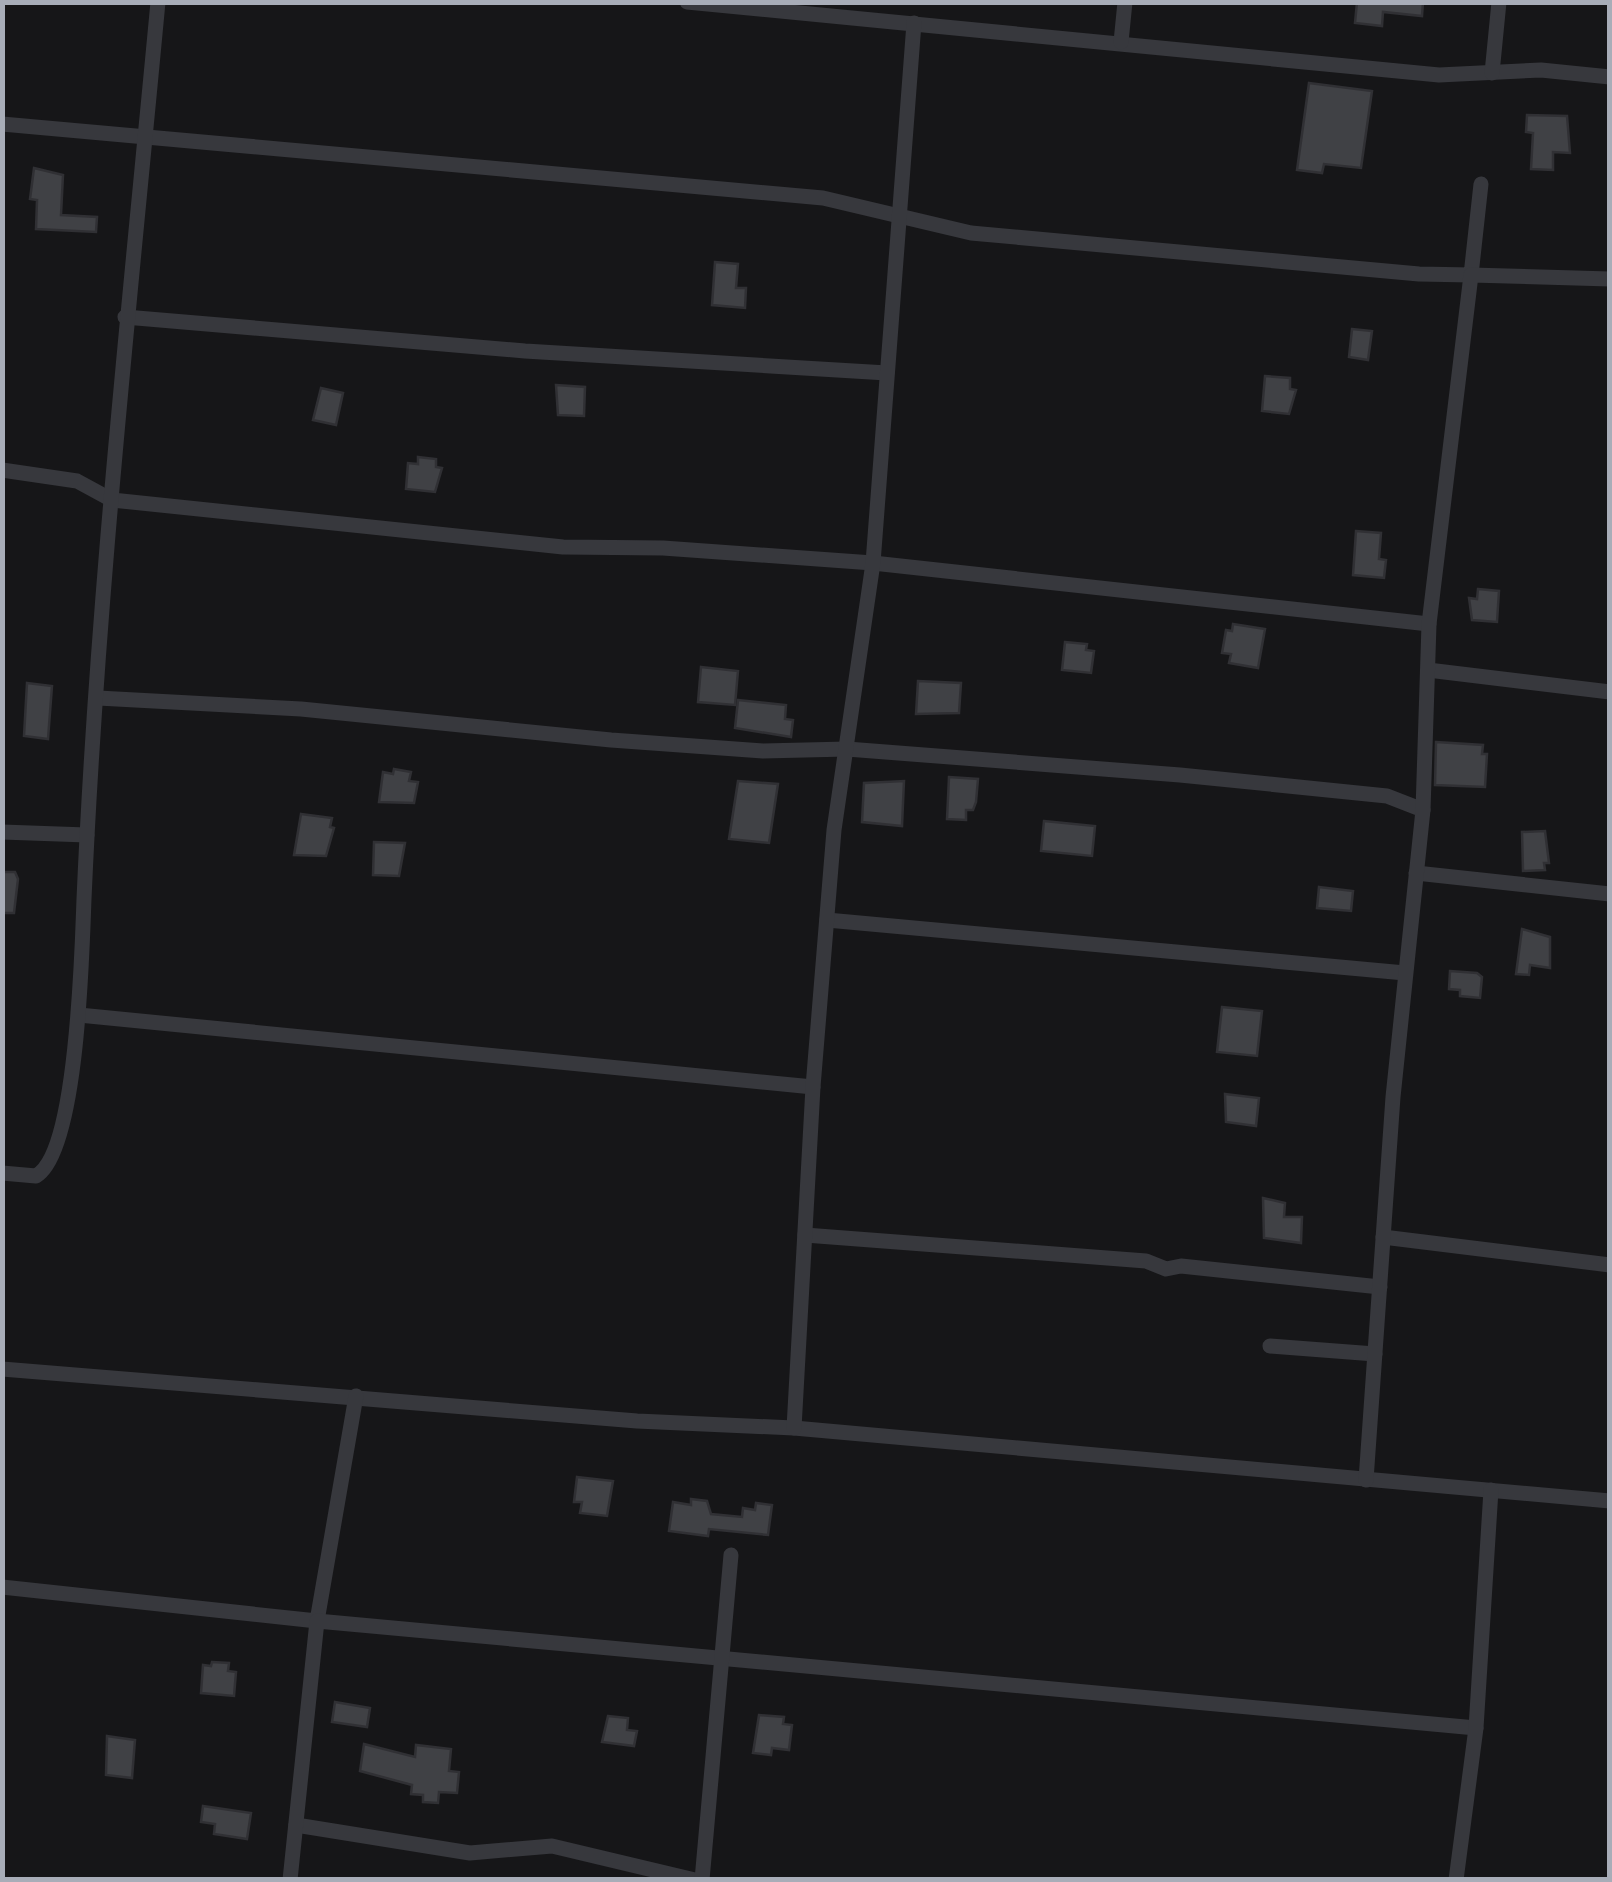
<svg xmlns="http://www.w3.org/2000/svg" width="1612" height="1882" font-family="Poppins,sans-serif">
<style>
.building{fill:#404145;stroke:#303034;stroke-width:2.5}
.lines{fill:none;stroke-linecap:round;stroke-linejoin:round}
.minor{stroke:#37383d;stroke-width:15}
</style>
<rect width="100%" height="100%" fill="#161618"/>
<g class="building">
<path d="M1357,2H1423L1422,16L1383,12L1382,26L1355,23Z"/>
<path d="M1309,83L1372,91L1361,168L1324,164L1322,173L1297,170Z"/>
<path d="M1527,115L1567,116L1570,153L1553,152V170L1531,169L1533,133L1526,132Z"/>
<path d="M34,168L63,175L61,215L97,217L96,232L36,229L37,200L30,199Z"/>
<path d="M715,262L738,264L736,288H746L745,308L712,305Z"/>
<path d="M1352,329L1372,331L1368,360L1349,357Z"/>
<path d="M1265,376L1290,378V389L1296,390L1289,414L1262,411Z"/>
<path d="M556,385L585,387L584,416L558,415Z"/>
<path d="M321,388L343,393L336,425L313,420Z"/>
<path d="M418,457L436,459V467L442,468L435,492L406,489L408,463L418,464Z"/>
<path d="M1356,531L1381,533L1379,559L1386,560L1384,578L1353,575Z"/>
<path d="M1478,589L1499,591L1497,622L1472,620L1469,598L1477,599Z"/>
<path d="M1233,624L1265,629L1258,668L1229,663L1231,654L1222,653L1226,630L1232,631Z"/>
<path d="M1065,642L1087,644L1086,650L1094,651L1091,673L1062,670Z"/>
<path d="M701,667L738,671L735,705L698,702Z"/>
<path d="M918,681L961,683L959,713L916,714Z"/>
<path d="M27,683L52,686L48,739L24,736Z"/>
<path d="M738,700L786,705L785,719L793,720L791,737L735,728Z"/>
<path d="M1436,742L1483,745L1482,754H1487L1485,787L1435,785Z"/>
<path d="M394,769L411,772L409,781L418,782L414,803L379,802L383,772L393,774Z"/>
<path d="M949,777L978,779L976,802L973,810H966V820L947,819Z"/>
<path d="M738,781L778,784L769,843L729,839Z"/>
<path d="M904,781L902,826L862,822L864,783Z"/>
<path d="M301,814L332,818L330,827L334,828L326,856L294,855Z"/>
<path d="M1044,821L1095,826L1092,856L1041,851Z"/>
<path d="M1545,831L1549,863H1544L1545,870L1523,871L1522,832Z"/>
<path d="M374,842L405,843L399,876L373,875Z"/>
<path d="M2,872H15L18,879L14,913H2Z"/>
<path d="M1319,887L1353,891L1351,911L1317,908Z"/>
<path d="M1522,929L1550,937V968L1530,965L1529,975L1516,974Z"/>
<path d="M1450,971L1477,973L1482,977L1480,998L1460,996V990L1449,989Z"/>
<path d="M1222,1007L1262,1011L1257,1056L1217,1052Z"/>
<path d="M1225,1094L1259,1098L1256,1126L1226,1122Z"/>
<path d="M1263,1198L1285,1203L1284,1217H1302L1301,1243L1264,1238Z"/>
<path d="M577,1477L613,1481L607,1516L580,1513L582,1502H574Z"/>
<path d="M691,1499L707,1501L711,1514L742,1517L743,1508L755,1510L756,1503L772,1505L768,1535L709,1529L708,1536L669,1531L673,1502L691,1505Z"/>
<path d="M212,1662L229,1663L228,1671L236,1672L234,1696L201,1693L203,1665L211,1666Z"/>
<path d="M335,1702L370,1708L367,1727L332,1722Z"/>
<path d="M759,1715L784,1717L783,1724L792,1725L789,1750L772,1748L771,1755L753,1753Z"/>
<path d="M608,1716L628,1718L627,1730L637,1731L634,1746L602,1742Z"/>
<path d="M107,1736L135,1740L132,1778L106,1775Z"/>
<path d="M364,1744L415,1757L416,1745L451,1749L449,1771L459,1772L457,1793L439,1792L438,1803L423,1802V1795L411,1794L412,1785L360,1771Z"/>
<path d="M203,1806L251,1813L247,1839L214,1834L215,1824L201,1822Z"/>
</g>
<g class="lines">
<g class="minor">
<path d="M687,2L1439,75L1541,70L1610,77"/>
<path d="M1121,42L1125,2"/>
<path d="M1492,73L1499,2"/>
<path d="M2,124L823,198L971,233L1419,274L1471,275L1481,184"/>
<path d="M125,317L525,351L887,373"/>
<path d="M2,470L77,481L112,500L563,547L663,548L873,563L1429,624"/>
<path d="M1428,670L1610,692"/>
<path d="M98,698L301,709L611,740L763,751L847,749L1180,775L1387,796L1423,810"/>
<path d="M2,832L87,835"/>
<path d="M1416,873L1610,894"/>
<path d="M827,920L1405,973"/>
<path d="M79,1015L813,1087"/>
<path d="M2,1173L36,1176C78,1152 82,949 84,899C97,599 130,301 158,2"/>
<path d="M805,1235L1146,1261L1166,1269L1181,1266L1380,1287"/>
<path d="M1383,1237L1610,1265"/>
<path d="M1270,1346L1375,1354"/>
<path d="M2,1369L637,1421L794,1428L1610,1501"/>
<path d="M794,1428L813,1087L834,830L873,563L914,23"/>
<path d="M1366,1480L1393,1097L1423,810L1429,624L1471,275L1610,279"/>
<path d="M2,1587L317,1621L356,1396"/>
<path d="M296,1825L470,1853L552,1846L695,1880"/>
<path d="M290,1880L317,1621L1476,1728"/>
<path d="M702,1880L731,1555"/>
<path d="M1456,1880L1476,1728L1491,1490"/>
</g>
</g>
<rect width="1612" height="1882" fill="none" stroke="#a8adb8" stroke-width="10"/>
</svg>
